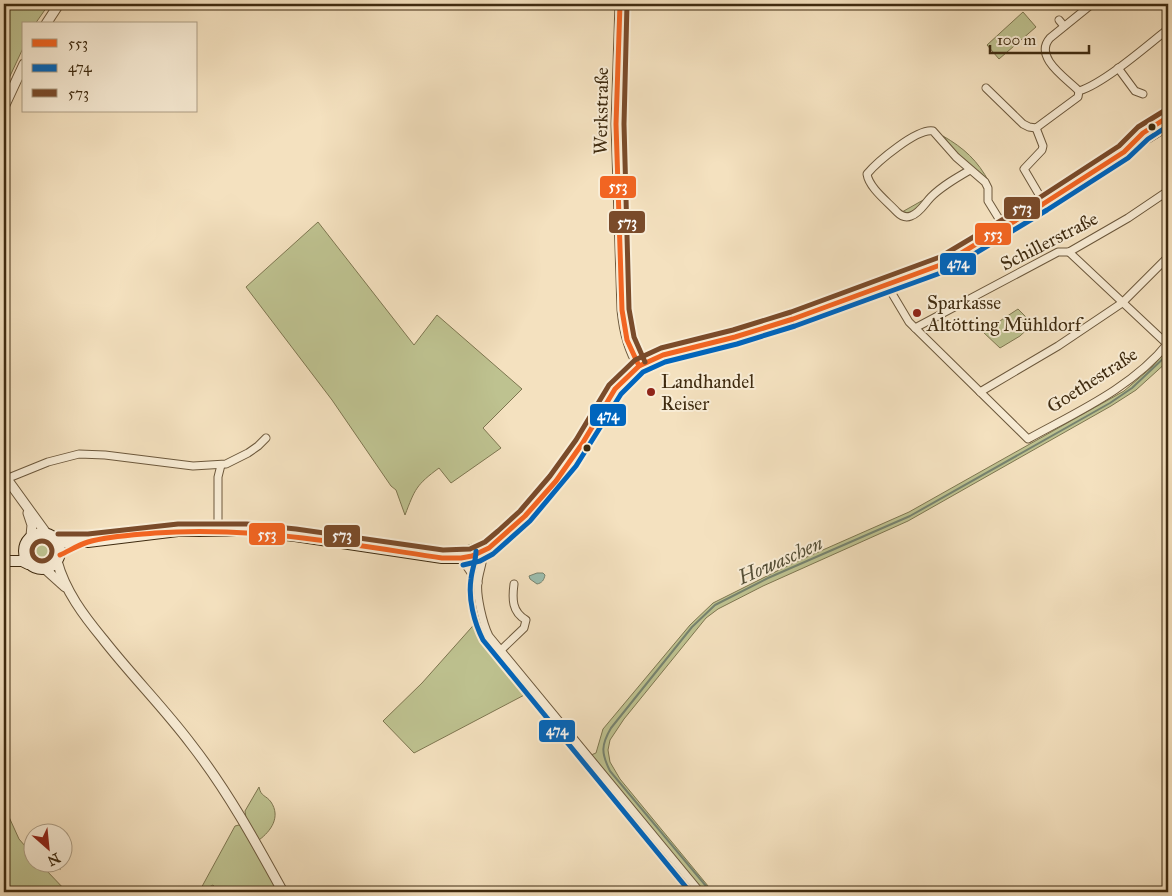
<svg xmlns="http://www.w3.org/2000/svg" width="1172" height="896" font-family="'IM FELL Great Primer',serif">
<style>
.green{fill:#bec290;stroke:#7e7650}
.water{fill:#9cbeaf;stroke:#77836f}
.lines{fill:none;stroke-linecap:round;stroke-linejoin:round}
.stream{stroke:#77836f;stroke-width:2}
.minor-casing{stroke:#6c583c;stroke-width:9}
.tertiary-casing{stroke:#6c583c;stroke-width:11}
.secondary-casing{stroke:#3f2b10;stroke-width:12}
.minor{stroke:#f8ecd5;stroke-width:7}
.tertiary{stroke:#f8ecd5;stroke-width:9}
.secondary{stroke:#f8ecd5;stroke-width:10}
.bus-1-casing{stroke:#f8ecd5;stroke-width:9}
.bus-2-casing{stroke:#f8ecd5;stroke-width:9}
.bus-3-casing{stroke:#f8ecd5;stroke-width:9}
.bus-1{stroke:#f26522;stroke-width:5}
.bus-2{stroke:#0065bd;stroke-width:5}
.bus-3{stroke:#7a4b2a;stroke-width:5}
.bus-dot{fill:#3f2b10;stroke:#f8ecd5;stroke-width:2}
.poi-dot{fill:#8f2418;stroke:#f8ecd5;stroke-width:2}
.labels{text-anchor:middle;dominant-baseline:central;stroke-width:4;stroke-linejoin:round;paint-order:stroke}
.street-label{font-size:19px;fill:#3f2b10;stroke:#f8ecd5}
.poi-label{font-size:19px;fill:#3f2b10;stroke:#f8ecd5;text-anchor:start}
.water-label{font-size:20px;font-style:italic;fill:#565038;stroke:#f8ecd5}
.line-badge{stroke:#f8ecd5;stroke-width:2}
.badge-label{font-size:14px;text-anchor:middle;font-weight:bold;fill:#fff}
</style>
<rect width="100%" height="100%" fill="#f4e1bf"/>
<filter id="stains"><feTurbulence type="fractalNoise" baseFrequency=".004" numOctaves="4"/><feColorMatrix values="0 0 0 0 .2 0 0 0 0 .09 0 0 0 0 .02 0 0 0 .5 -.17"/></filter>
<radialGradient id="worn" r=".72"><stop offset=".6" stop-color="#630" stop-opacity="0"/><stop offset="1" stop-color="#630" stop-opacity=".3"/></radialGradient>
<g class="green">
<path d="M4,4H49L35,24H24V46L4,89Z"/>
<path d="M1023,12L1036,27L999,59L987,45Z"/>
<path d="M943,136C964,148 978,161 989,182L964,162Z"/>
<path d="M925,199C918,207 913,215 902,212Z"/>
<path d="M318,222L414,345L437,315L522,389L483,428L501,448L451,483L439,468C416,485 415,489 405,515L396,490L391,486L332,400L246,287Z"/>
<path d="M1018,309L1033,324L1020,336L1000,348L983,332Z"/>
<path d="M1168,349V361L1136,390L1111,406L908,521L763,586L718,609L706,618L624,719L610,740L608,750L610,762L620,779L713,892H704L591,755L596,753L603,729L690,625L713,603L791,564L909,512L1124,391L1152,367Z"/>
<circle cx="42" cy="552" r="15"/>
<path d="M485,540C474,562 429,552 410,549H456Z"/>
<path d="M479,619L487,639L530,692L414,753L383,721L422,683Z"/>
<path d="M259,787C261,797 266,795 271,802C281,817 271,831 259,840L246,818L245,811Z"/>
<path d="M4,806L19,839L32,854V864H39L40,866L43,864L44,867L51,866V864H54L61,869L54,868L46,870L67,892H4Z"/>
<path d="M239,825L242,826L279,892H219L213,885L209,887L207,892H199L235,826Z"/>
</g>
<path class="water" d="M537,573H543L545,575C544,580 542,583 537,584L530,579L529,576Z"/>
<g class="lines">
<path class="stream" d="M711,892L610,771C601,753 601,745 611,728L692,627L715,605L768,578L910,516L1110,403L1132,388L1168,354"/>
<g class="minor-casing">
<g id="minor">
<path d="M1059,20L1064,26"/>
<path d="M1118,68L1135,91L1143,94"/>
<path d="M986,88L1023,124L1029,127L1036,128L1078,97L1079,91C1103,84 1147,46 1168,29"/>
<path d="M1079,91C1066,78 1033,57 1050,38L1092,4"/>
<path d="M1036,128L1043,146L1042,150L1024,169L1044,203"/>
<path d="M970,170C956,178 942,186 931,197C925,203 920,213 911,216C906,218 901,216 897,212C888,202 869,188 867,174C877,162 917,128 933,131L956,157L985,182L988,188V201L1004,227"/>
<path d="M1069,252L1167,344"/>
<path d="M887,285L909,322L1028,439C1077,412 1133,387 1168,343"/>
<path d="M915,328L1058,252H1069L1128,218L1168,191"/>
<path d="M980,392L1058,346L1122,303L1168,257"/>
<path d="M6,479L48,462L79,454L105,455L193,466L226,464L248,453L258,446L266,438"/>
<path d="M218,530V477L221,465"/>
<path d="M483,551C484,562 479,571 478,582C476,595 483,624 489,636L700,892"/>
<path d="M461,558L478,583"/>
<path d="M500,651L524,628L526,620C512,612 512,599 514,584"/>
</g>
</g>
<g class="tertiary-casing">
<g id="tertiary">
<path d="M620,4L616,124L622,310C624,331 628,349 639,366"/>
<path d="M46,24L59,4"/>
<path d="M4,107L24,64"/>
<path d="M4,475L46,533"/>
<path d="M28,513L32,525L31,536"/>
<path d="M57,561C65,591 84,616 103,639C131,675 164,708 191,744C227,790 255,841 283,892"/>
<path d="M45,569L65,587"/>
</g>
</g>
<g class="secondary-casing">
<g id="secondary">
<circle cx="42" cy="551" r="18"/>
<path d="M58,542H88L178,531H247L295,536L442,558H461L472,556L489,548L503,537L525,516L556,481L582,444L615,389L627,376L639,366L663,355L735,337L793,319L943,264L1168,125"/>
<path d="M4,561H22L28,564"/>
</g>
</g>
<use href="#minor" class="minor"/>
<use href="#tertiary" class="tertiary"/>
<use href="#secondary" class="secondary"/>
<g class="bus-1-casing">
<g id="bus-1">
<path d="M620,4L616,124L622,310L627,340L639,366"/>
<path d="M60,555C69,551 78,545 88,542C109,536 133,535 155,533C252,526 347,544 442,558H461L472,556L489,548L525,516L556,481L582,444L615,389L639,366L663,355L735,337L793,319L943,264L1043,204L1124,152L1143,133L1168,117"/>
</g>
</g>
<g class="bus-2-casing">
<g id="bus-2">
<path d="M476,551C476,561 472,569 471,579C468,599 474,622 483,640L690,892"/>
<path d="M463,565L480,561L493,554L530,521L576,466L621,394L643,372L665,362L737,344L795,326L946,271L1047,210L1128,158L1148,139L1168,126"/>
</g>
</g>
<g class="bus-3-casing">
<g id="bus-3">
<path d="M627,4L624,124L629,309L634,337L645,362"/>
<path d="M58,534H88L178,524H247L296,529L443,550L470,549L485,542L498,531L520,511L550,476L576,440L609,385L635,360L661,348L733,330L791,312L940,257L1039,198L1119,146L1138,127L1164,111"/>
<circle cx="42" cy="551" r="10"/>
</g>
</g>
<use href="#bus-1" class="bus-1"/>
<use href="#bus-2" class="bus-2"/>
<use href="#bus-3" class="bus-3"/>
</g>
<g class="bus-dot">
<circle cx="1152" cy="127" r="4.5"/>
<circle cx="587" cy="448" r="4.5"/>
</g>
<g class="poi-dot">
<circle cx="917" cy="313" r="5"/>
<circle cx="651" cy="392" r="5"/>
</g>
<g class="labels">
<g class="street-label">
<text transform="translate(601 111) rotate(-89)">Werkstraße</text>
<text transform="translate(1049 241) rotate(-27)">Schillerstraße</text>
<text transform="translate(1092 380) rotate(-33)">Goethestraße</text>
</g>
<g class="poi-label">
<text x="927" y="302">Sparkasse<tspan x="927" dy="22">Altötting Mühldorf</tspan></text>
<text x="661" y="381">Landhandel<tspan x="661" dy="22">Reiser</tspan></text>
</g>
<g class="water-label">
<text transform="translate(780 560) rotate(-24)">Howaschen</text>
</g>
</g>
<g class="line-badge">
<rect x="599" y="175" width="38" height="24" rx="5" fill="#f26522"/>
<rect x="1003" y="196" width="38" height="24" rx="5" fill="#7a4b2a"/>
<rect x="608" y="210" width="38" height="24" rx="5" fill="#7a4b2a"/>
<rect x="974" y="222" width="38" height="24" rx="5" fill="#f26522"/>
<rect x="939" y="252" width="38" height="24" rx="5" fill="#0065bd"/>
<rect x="589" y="403" width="38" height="24" rx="5" fill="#0065bd"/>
<rect x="248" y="522" width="38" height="24" rx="5" fill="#f26522"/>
<rect x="323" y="524" width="38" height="24" rx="5" fill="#7a4b2a"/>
<rect x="538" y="719" width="38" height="24" rx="5" fill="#0065bd"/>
</g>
<g class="badge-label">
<text x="618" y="191">553</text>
<text x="1022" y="213">573</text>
<text x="627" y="227">573</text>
<text x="993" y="239">553</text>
<text x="958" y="268">474</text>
<text x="608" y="420">474</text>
<text x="267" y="539">553</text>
<text x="342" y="540">573</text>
<text x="557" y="735">474</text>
</g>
<rect width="1172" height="896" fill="none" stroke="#f4e1bf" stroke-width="20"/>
<rect x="5" y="5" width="1162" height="886" fill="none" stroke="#3f2b10" stroke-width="2.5"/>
<rect x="10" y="10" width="1152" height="876" fill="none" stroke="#3f2b10"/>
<rect x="22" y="22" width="175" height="90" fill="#f8ecd5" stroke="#ae9f86"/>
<rect x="32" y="39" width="25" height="8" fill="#f26522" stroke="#ae9f86"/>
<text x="68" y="48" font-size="15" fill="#3f2b10">553</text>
<rect x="32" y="64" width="25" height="8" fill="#0065bd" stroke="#ae9f86"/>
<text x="68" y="72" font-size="15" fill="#3f2b10">474</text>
<rect x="32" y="89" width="25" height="8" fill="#7a4b2a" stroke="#ae9f86"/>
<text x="68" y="98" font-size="15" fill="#3f2b10">573</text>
<g transform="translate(48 848) rotate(153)"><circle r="24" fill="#f8ecd5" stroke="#ae9f86"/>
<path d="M0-4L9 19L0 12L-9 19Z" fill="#8f2418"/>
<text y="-8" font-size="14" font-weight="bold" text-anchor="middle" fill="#3f2b10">N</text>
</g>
<path d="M990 45v8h99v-8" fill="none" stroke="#3f2b10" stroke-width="2.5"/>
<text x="997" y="45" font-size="15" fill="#3f2b10" stroke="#f8ecd5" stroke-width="4" paint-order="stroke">100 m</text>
<rect width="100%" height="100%" filter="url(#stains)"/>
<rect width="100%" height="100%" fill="url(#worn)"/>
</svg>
